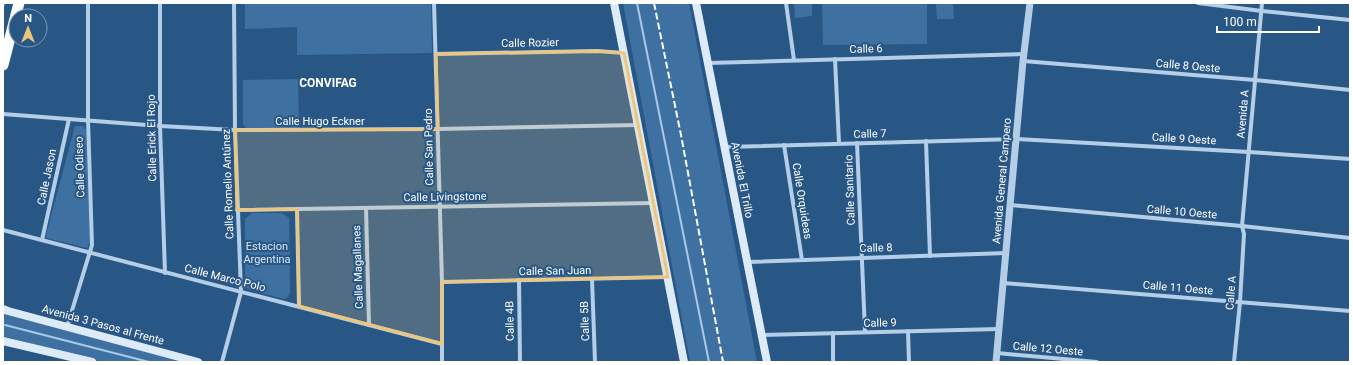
<svg xmlns="http://www.w3.org/2000/svg" width="1353" height="365" font-family="Roboto,sans-serif">
<style>
.green{fill:#3e71a1}
.lines{fill:none;stroke-linecap:round;stroke-linejoin:round}
.stream{stroke:#a9cae7;stroke-width:2}
.minor{stroke:#b4cee7;stroke-width:4}
.tertiary{stroke:#b4cee7;stroke-width:7}
.secondary{stroke:#ddeaf7;stroke-width:8}
.trunk{stroke:#fafcfe;stroke-width:11}
.rail{stroke:#fff;stroke-width:2;stroke-dasharray:7 3;stroke-linecap:butt}
.marked{fill:#eec67b;fill-opacity:0.2;stroke:#eec67b;stroke-width:3;stroke-linejoin:round}
.labels{text-anchor:middle;dominant-baseline:central;stroke-width:4;stroke-linejoin:round;paint-order:stroke}
.street-label{font-size:11px;fill:#fff;stroke:#295785}
.park-label{font-size:11px;fill:#d7e7f6;stroke:#295785}
.neighbourhood-label{font-size:12px;font-weight:bold;fill:#fff;stroke:#295785}
</style>
<rect width="100%" height="100%" fill="#295785"/>
<g class="green">
<path d="M245,3H431L432,53L297,55V27L245,29Z"/>
<path d="M623,3H689L757,362H690Z"/>
<path d="M794,3H812V16L795,18Z"/>
<path d="M822,3H927V44L823,45Z"/>
<path d="M936,3H953L954,19H937Z"/>
<path d="M298,79L299,130L247,129L243,124V80Z"/>
<path d="M75,126H83L86,130L90,243L87,248L46,238V235Z"/>
<path d="M252,213H282L289,218L290,293L288,297L284,299L253,291L248,289L245,285V219Z"/>
<path d="M3,313L185,362H102L3,336Z"/>
</g>
<g class="lines">
<g class="stream">
<path d="M637,3L709,362"/>
<path d="M3,7L4,3"/>
<path d="M5,325L149,362"/>
</g>
<g class="minor">
<path d="M160,3V126L165,273"/>
<path d="M434,3L442,282V362"/>
<path d="M786,3L794,60"/>
<path d="M1198,3L1262,11L1350,20"/>
<path d="M436,54L597,51L624,53"/>
<path d="M835,59L839,143"/>
<path d="M1023,61L1255,80L1350,90"/>
<path d="M708,63L1024,54"/>
<path d="M3,114L160,126L235,130L438,129L638,125"/>
<path d="M926,141L930,256"/>
<path d="M857,143L865,332"/>
<path d="M784,145L802,260"/>
<path d="M724,147L1017,139L1249,152L1350,159"/>
<path d="M1011,205L1242,226L1350,238"/>
<path d="M366,208L369,325"/>
<path d="M297,209L299,306"/>
<path d="M237,210L653,203"/>
<path d="M3,230L442,344"/>
<path d="M42,240L69,119"/>
<path d="M747,262L1006,253"/>
<path d="M592,279L595,362"/>
<path d="M519,280L520,362"/>
<path d="M442,282L668,277"/>
<path d="M1004,283L1350,311"/>
<path d="M67,327L92,245L88,120V3"/>
<path d="M908,331L909,362"/>
<path d="M833,333V362"/>
<path d="M762,335L999,329"/>
<path d="M997,353L1097,362"/>
<path d="M222,362L241,292L235,130L234,3"/>
<path d="M1234,362L1240,302L1244,234L1242,226L1262,3"/>
</g>
<path class="tertiary" d="M996,362L1023,61L1030,3"/>
<g class="secondary">
<path d="M614,3L684,362"/>
<path d="M696,3L767,362"/>
<path d="M3,309L8,311L198,362"/>
<path d="M3,341L92,362"/>
</g>
<path class="trunk" d="M3,65L19,3"/>
<path class="rail" d="M654,3L681,135L723,362"/>
</g>
<path class="marked" d="M597,51L624,53L668,277L442,282V344L299,306L297,209L237,210L235,130L438,129L436,54Z"/>
<g class="labels">
<g class="street-label">
<text transform="translate(530 43) rotate(-1)">Calle Rozier</text>
<text transform="translate(866 49) rotate(-2)">Calle 6</text>
<text transform="translate(1188 66) rotate(5)">Calle 8 Oeste</text>
<text transform="translate(1243 114) rotate(-85)">Avenida A</text>
<text x="320" y="121">Calle Hugo Eckner</text>
<text transform="translate(870 134) rotate(-2)">Calle 7</text>
<text transform="translate(152 138) rotate(-91)">Calle Erick El Rojo</text>
<text transform="translate(1184 139) rotate(3)">Calle 9 Oeste</text>
<text transform="translate(429 147) rotate(-91)">Calle San Pedro</text>
<text transform="translate(80 167) rotate(-92)">Calle Odiseo</text>
<text transform="translate(47 177) rotate(-78)">Calle Jason</text>
<text transform="translate(742 180) rotate(79)">Avenida El Trillo</text>
<text transform="translate(1002 181) rotate(-85)">Avenida General Campero</text>
<text transform="translate(228 184) rotate(-92)">Calle Romelio Antúnez</text>
<text transform="translate(850 190) rotate(-92)">Calle Sanitario</text>
<text transform="translate(445 197) rotate(-1)">Calle Livingstone</text>
<text transform="translate(802 201) rotate(81)">Calle Orquideas</text>
<text transform="translate(1182 212) rotate(5)">Calle 10 Oeste</text>
<text transform="translate(876 248) rotate(-2)">Calle 8</text>
<text transform="translate(358 267) rotate(-92)">Calle Magallanes</text>
<text transform="translate(555 271) rotate(-1)">Calle San Juan</text>
<text transform="translate(225 278) rotate(14)">Calle Marco Polo</text>
<text transform="translate(1178 288) rotate(5)">Calle 11 Oeste</text>
<text transform="translate(1231 293) rotate(-86)">Calle A</text>
<text transform="translate(510 321) rotate(-91)">Calle 4B</text>
<text transform="translate(585 321) rotate(-92)">Calle 5B</text>
<text transform="translate(880 323) rotate(-1)">Calle 9</text>
<text transform="translate(103 325) rotate(15)">Avenida 3 Pasos al Frente</text>
<text transform="translate(1048 349) rotate(5)">Calle 12 Oeste</text>
</g>
<g class="park-label">
<text x="267" y="246">Estacion<tspan x="267" dy="13">Argentina</tspan></text>
</g>
<g class="neighbourhood-label">
<text x="328" y="83">CONVIFAG</text>
</g>
</g>
<rect width="1353" height="365" fill="none" stroke="#ffffff" stroke-width="8"/>
<g transform="translate(28 28)"><circle r="19" fill="#295785" stroke="#7f9ab6"/>
<path d="M0-3L7 15L0 10L-7 15Z" fill="#eec67b"/>
<text y="-6" font-size="11" font-weight="bold" text-anchor="middle" fill="#ffffff">N</text>
</g>
<path d="M1217 26v6h102v-6" fill="none" stroke="#ffffff" stroke-width="2"/>
<text x="1223" y="26" font-size="12" fill="#ffffff" stroke="#295785" stroke-width="3" paint-order="stroke">100 m</text>
</svg>
